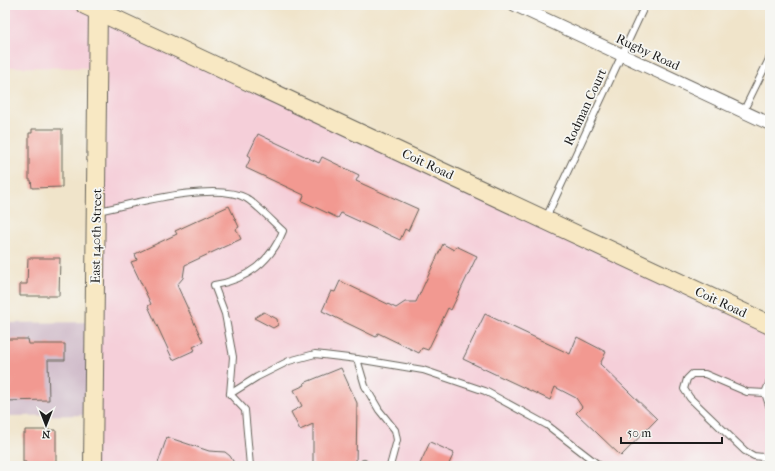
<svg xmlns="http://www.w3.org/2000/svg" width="775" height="471" font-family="'IM FELL French Canon',serif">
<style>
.built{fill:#f5cfd9}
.industrial{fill:#d1bdcb}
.building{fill:#f29991}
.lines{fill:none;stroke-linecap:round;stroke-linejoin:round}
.lane-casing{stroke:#666259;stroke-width:8}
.street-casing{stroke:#666259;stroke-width:14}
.secondary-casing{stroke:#666259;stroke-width:20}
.lane{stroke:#fff;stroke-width:6}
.street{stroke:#fff;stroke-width:12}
.secondary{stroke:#f8e8c3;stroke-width:18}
.labels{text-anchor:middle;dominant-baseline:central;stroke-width:3.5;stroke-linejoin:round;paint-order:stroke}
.street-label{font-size:13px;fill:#1c1c1c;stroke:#f6f6f2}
</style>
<rect width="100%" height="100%" fill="#f6f6f2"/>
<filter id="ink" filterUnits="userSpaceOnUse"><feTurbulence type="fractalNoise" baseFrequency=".025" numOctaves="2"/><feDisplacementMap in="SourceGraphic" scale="8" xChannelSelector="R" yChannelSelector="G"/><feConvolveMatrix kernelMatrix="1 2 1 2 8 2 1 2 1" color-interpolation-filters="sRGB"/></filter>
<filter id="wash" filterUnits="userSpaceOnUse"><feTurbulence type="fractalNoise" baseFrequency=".012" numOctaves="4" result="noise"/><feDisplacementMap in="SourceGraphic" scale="16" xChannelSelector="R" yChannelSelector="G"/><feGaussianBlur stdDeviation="0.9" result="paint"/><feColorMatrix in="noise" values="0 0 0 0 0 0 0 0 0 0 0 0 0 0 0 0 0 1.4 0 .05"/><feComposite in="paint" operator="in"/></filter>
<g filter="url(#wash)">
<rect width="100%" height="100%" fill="#f0e4ca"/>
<path class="built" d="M5,5H99L770,325V466H93L97,68L5,67Z"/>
<path class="industrial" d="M95,322L94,415L5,416V323Z"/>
<g id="blocks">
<g class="building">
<path d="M32,129H62V187L32,188L31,180H29V133H32Z"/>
<path d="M258,134L319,163L322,157L359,175L356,181L418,209L408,231L405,229L400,240L341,213L338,218L302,201L304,195L246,168L251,157L248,155Z"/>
<path d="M229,206L239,227L236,229L241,239L185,265L183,278L177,285L203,342L193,347L195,350L173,360L148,306L151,304L131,262L137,260L135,254L177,234L175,231Z"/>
<path d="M443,244L454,250L456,246L477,256L451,310L448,308L428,350L422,348L419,353L378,333L376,337L322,311L331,291L335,292L340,281L396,308L405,302H416Z"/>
<path d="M28,258H60L59,296H20V284H27Z"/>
<path d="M264,312L277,319L278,325L273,328L254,318Z"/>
<path d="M485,314L570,354L577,337L606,352L600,364L657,419L621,456L576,413L582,407L576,398L555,387L550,400L463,359Z"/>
<path d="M5,339H28L29,344H65V360H48L49,400L5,401Z"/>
<path d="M341,368L357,403L356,466H313V424L300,430L291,412L302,406L294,390L305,385L304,383Z"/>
<path d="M25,430H56V466H26V462H23V434H25Z"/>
<path d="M167,437L209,451L225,452L230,456L236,466H157Z"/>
<path d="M430,442L454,453L448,466H419Z"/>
</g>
</g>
</g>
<g filter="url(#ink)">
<use href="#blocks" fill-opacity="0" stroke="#666259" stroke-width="1"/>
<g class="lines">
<g class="lane-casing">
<g id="lane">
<path d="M743,112L770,57"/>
<path d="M98,211C133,204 214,181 246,198C256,204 273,222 283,231C271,261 247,280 214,285L225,314L233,357L230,394L245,410L250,466"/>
<path d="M546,218L645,5"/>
<path d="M357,359L365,386L379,410L395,430L397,440L390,466"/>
<path d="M770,381L765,393L770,408"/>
<path d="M765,393L747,392L705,374H692L687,379L684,389L690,398L745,451L754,456L770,458"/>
<path d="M230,394L257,377L289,361L315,354L357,359L423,370L485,391L547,425L600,466"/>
<path d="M364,463V466"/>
</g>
</g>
<g class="street-casing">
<path id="street" d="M515,5L770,124"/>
</g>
<g class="secondary-casing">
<g id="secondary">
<path d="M85,5L770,325"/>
<path d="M93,466L98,5"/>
</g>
</g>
<use href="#lane" class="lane"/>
<use href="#street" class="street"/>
<use href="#secondary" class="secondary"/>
</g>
</g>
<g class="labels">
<g class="street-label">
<text transform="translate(648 52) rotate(25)">Rugby Road</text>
<text transform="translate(585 107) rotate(-65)">Rodman Court</text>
<text transform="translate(428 164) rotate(25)">Coit Road</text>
<text transform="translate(96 236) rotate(-89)">East 140th Street</text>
<text transform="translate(721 302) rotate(25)">Coit Road</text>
</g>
</g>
<rect width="775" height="471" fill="none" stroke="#f6f6f2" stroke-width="20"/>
<g transform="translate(46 425) rotate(180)" stroke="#f6f6f2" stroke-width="3" paint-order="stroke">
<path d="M0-3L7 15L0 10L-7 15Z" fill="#1c1c1c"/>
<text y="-6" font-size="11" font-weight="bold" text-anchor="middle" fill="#1c1c1c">N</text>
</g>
<path d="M621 437v6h101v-6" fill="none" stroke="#1c1c1c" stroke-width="2"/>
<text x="627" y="437" font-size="12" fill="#1c1c1c" stroke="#f6f6f2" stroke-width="3" paint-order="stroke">50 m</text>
</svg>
